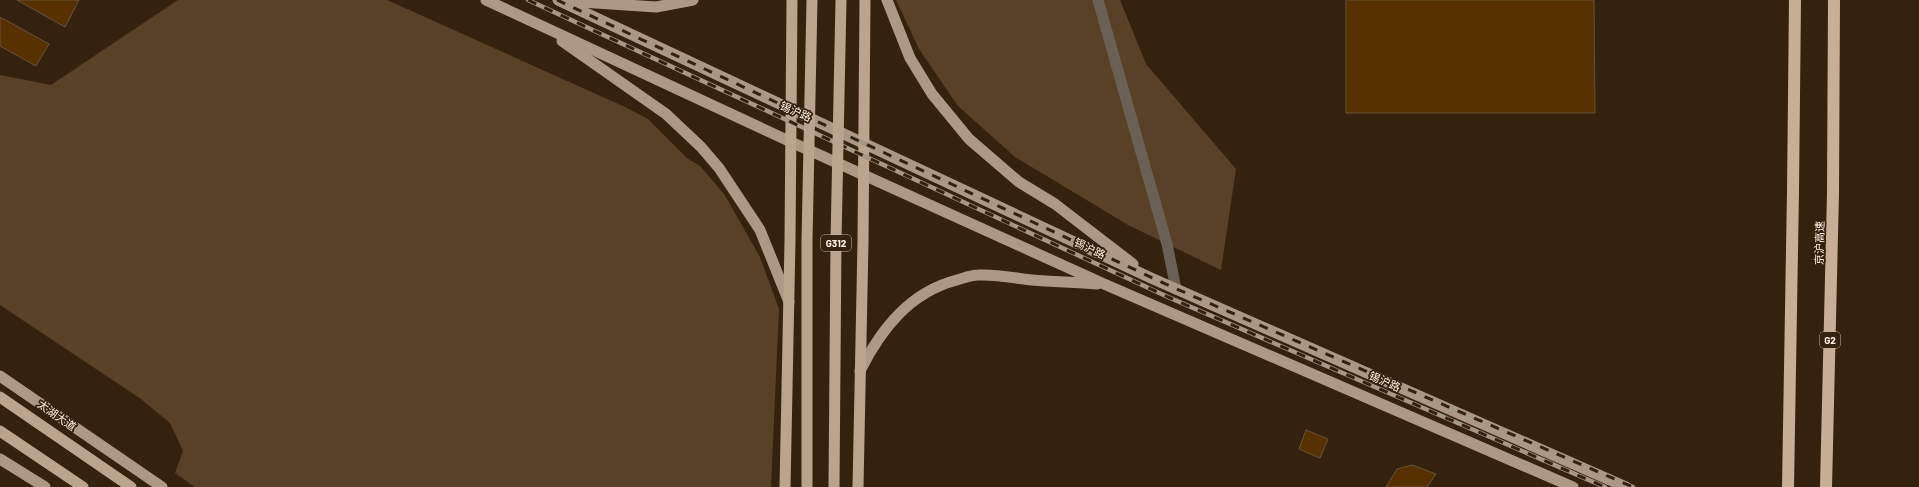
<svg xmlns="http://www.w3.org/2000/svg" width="1919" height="487" font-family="Barlow,'Noto Sans SC',sans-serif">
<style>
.green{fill:#594128}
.building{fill:#573100;stroke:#67523d}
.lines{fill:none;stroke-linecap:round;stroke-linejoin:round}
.minor{stroke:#6a6056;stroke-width:11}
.primary{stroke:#ad9885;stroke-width:11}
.trunk{stroke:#baa48e;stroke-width:11}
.motorway{stroke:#c7af97;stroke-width:12}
.rail-casing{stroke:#a69787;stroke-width:4.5}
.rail{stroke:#35220e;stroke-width:3;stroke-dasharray:9;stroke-linecap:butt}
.trunk-bridge{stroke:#baa48e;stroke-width:11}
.labels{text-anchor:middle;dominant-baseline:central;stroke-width:3.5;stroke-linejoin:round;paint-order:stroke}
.shield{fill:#35220e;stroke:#c2b4a5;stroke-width:1}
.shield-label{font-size:10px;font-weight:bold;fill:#fff2e6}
.street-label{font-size:11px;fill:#fff2e6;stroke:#35220e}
</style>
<rect width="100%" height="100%" fill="#35220e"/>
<g class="green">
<path d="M178,0H387L625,107L648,119L687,158L700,166L724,194L760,257L779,309L771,487H195L175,473L183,451L170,423L141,399L0,305V75L51,85Z"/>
<path d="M896,0H1120L1146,64L1236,169L1221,270L1128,225L1015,157L958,106L919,49Z"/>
</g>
<g class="building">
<path d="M17,0H79L65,27Z"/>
<path d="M1346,0H1594L1595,113H1346Z"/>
<path d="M0,17L49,44L36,66L0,46Z"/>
<path d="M1306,430L1328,439L1320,458L1299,449Z"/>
<path d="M1412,465L1436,474L1427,487H1386L1397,469Z"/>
</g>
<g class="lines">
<path class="minor" d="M1098,0L1167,244L1176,289"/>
<g class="primary">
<path d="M486,0L791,142L1104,284L1573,487"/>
<path d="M558,0L1151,278L1626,487"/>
<path d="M887,0L910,58L932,94L969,139L1019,182L1055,204L1133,264"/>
<path d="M566,1L656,7L693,0"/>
<path d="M562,41L666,114L701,147L719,168L760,230L789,302"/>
<path d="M860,371C881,329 910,292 957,280C964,278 971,275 978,275C996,274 1014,278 1032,280C1054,282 1075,282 1097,284"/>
<path d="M0,376L162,487"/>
<path d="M0,459L45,487"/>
</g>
<g class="trunk">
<path d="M0,397L131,487"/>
<path d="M0,431L83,487"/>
<path d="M785,487L790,241L792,0"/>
<path d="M858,487L863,242L865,0"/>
</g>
<g class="motorway">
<path d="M1788,487L1793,191L1795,0"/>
<path d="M1826,487L1833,193L1834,0"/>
</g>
<g class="rail-casing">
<g id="rail">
<path d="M528,0L1168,297L1605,487"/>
<path d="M557,0L1172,287L1633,487"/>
</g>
</g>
<use href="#rail" class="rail"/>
<g class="trunk-bridge">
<path d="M807,487V241L812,0"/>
<path d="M834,487L836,241L841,0"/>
</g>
</g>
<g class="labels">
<g class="shield">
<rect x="821" y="235" width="30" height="16" rx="3"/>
<rect x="1820" y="332" width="20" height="16" rx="3"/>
</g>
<g class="shield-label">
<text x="836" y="243">G312</text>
<text x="1830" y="340">G2</text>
</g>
<g class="street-label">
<text transform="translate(796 111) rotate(24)">锡沪路</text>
<text transform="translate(1819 243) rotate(-89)">京沪高速</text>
<text transform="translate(1090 248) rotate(25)">锡沪路</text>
<text transform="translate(1385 381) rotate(24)">锡沪路</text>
<text transform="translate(57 415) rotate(35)">太湖大道</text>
</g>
</g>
</svg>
